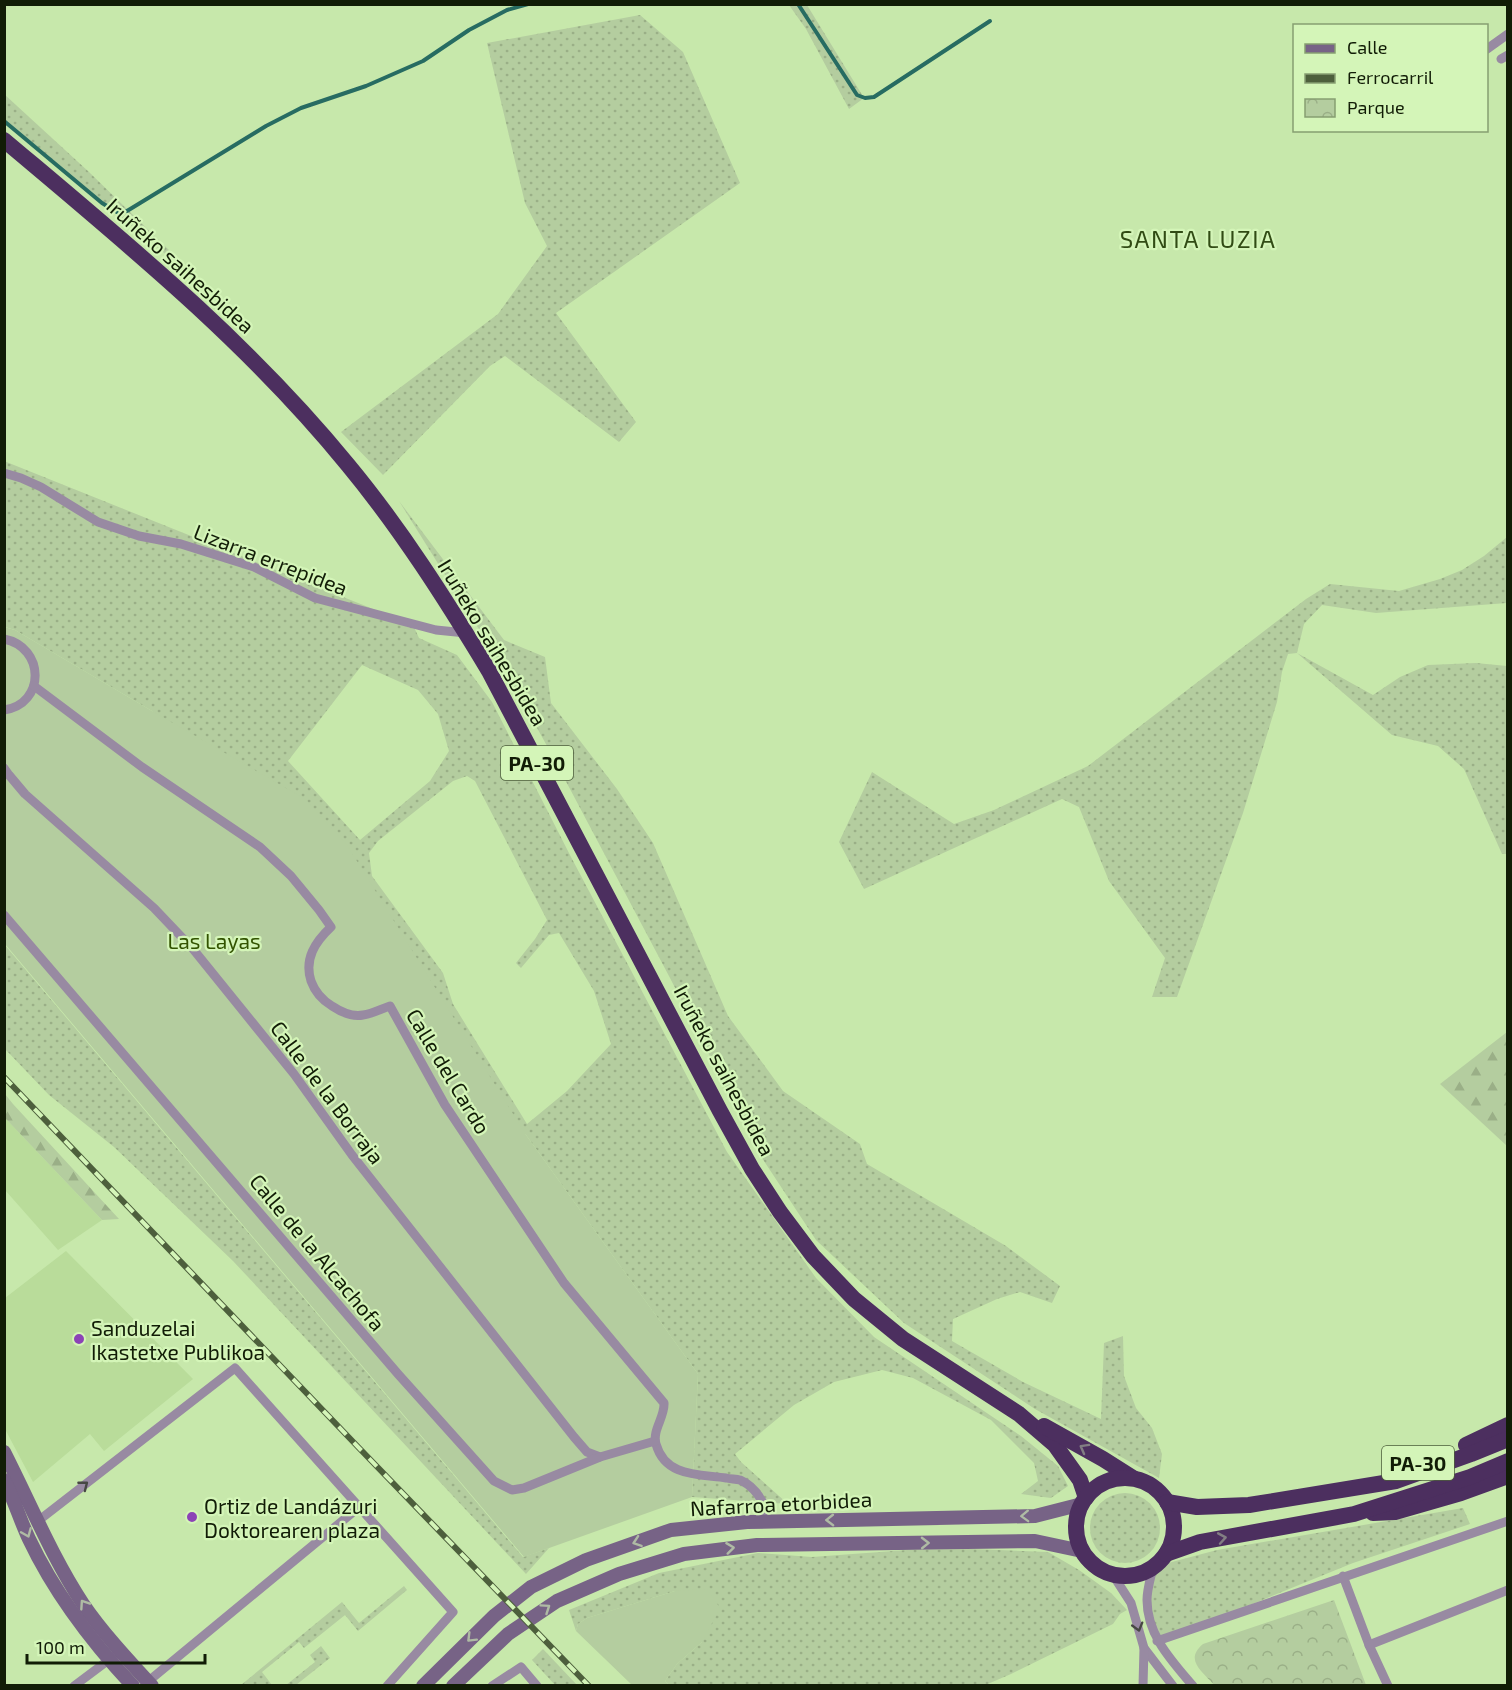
<svg xmlns="http://www.w3.org/2000/svg" width="1512" height="1690" font-family="'Exo 2',sans-serif">
<style>
.built{fill:#b9dc9a}
.grass{fill:url(#grass-dots);fill-rule:evenodd}
.forest{fill:url(#forest-firs)}
.park{fill:url(#park-crowns)}
.garden{fill:#b4cd9f}
.lines{fill:none;stroke-linecap:round;stroke-linejoin:round}
.stream{stroke:#276c62;stroke-width:4}
.street{stroke:#988aa2;stroke-width:9}
.secondary{stroke:#776386;stroke-width:14}
.highway{stroke:#4c2f5f;stroke-width:16}
.rail-casing{stroke:#4d5f3c;stroke-width:6}
.rail{stroke:#d4f5b8;stroke-width:4;stroke-dasharray:11;stroke-linecap:butt}
.oneway{stroke:#827e83}
.oneway2{stroke:#474844}
.oneway3{stroke:#afbba4}
.poi-dot{fill:#8c43b6;stroke:#d4f5b8;stroke-width:2}
.labels{text-anchor:middle;dominant-baseline:central;stroke-width:4.5;stroke-linejoin:round;paint-order:stroke}
.shield{fill:#d4f5b8;stroke:#4c5d3b;stroke-width:1.5}
.shield-label{font-size:20px;font-weight:bold;fill:#111c06}
.street-label{font-size:21px;fill:#111c06;stroke:#d4f5b8}
.park-label{font-size:21px;fill:#325300;stroke:#d4f5b8}
.poi-label{font-size:21px;fill:#111c06;stroke:#d4f5b8;text-anchor:start}
.quarter-label{font-size:24px;letter-spacing:1.5px;fill:#314b14;stroke:#d4f5b8}
</style>
<defs>
<pattern id="grass-dots" width="8" height="8" patternUnits="userSpaceOnUse" patternTransform="scale(1.5)"><rect width="8" height="8" fill="#b4cd9f"/><path d="M2 2h.1M6 6h.1" fill="none" stroke="#9aaf87" stroke-width="1.8" stroke-linecap="round"/></pattern>
<pattern id="forest-firs" width="22" height="20" patternUnits="userSpaceOnUse" patternTransform="scale(1.5)"><rect width="22" height="20" fill="#b4cd9f"/><path d="M5 1l3.5 6h-7zM16 11l3.5 6h-7z" fill="#9aaf87"/></pattern>
<pattern id="park-crowns" width="20" height="18" patternUnits="userSpaceOnUse" patternTransform="scale(1.5)"><rect width="20" height="18" fill="#b4cd9f"/><path d="M2 6a3 3 0 1 1 6 0M12 15a3 3 0 1 1 6 0" fill="none" stroke="#9aaf87"/></pattern>
</defs>
<rect width="100%" height="100%" fill="#c7e8ab"/>
<g class="built">
<path d="M5,1118L102,1220L58,1250L5,1190Z"/>
<path d="M66,1251L193,1379L104,1451L90,1434L33,1482L5,1429V1298Z"/>
</g>
<g class="grass">
<path d="M789,5H807L864,98L849,109L806,29Z"/>
<path d="M640,15L683,52L740,183L556,313L636,422L619,442L505,356L490,366L383,475L341,432L498,314L547,246L525,203L487,43Z"/>
<path d="M4,94L89,172L212,292L5,123Z"/>
<path d="M4,461L413,625L419,638L457,655L492,702L571,857L727,1152L816,1278L874,1337L1021,1436L1058,1466L1068,1486L1051,1498L1021,1494L1038,1481L1034,1463L991,1420L913,1378L882,1370L834,1382L794,1405L735,1454L741,1462L788,1504L692,1497L698,1374L526,1135L152,711L15,630L5,627ZM362,665L418,690L438,714L449,751L430,781L360,840L288,761ZM467,776L475,781L547,920L535,939L516,963L521,968L549,935L559,933L594,991L611,1044L567,1091L527,1124L453,1004L443,973L372,876L369,853L378,841L453,781Z"/>
<path d="M399,501L504,640L545,657L551,703L617,789L653,843L728,1016L783,1091L860,1144L867,1164L1006,1246L1060,1286L1052,1303L1020,1292L997,1299L953,1319L952,1341L1023,1382L1101,1419L1104,1343L1123,1336L1124,1376L1136,1408L1152,1428L1162,1454L1159,1478L1035,1409L904,1323L816,1240L762,1158L670,978L552,755L510,679Z"/>
<path d="M1507,537V603L1376,613L1322,605L1304,624L1297,653L1373,695L1400,677L1428,665L1476,663L1507,666V854H1502L1464,769L1438,746L1392,735L1297,653L1288,654L1282,672L1277,702L1243,813L1177,997H1152L1165,958L1109,881L1079,807L1062,799L864,889L839,842L872,772L954,824L994,810L1088,766L1306,599L1330,584L1399,591L1440,579L1462,570L1484,556Z"/>
<path d="M4,944L523,1557L549,1548L526,1574L233,1261L114,1147L49,1095L5,1049Z"/>
<circle cx="1125" cy="1528" r="35"/>
<path d="M1463,1508L1470,1524L1353,1563L1191,1629L1157,1641L1147,1599L1153,1567L1217,1550Z"/>
<path d="M972,1549L1048,1552L1079,1570L1111,1593L1127,1610L1120,1614L1113,1624L1011,1674L983,1686L669,1685L665,1681L677,1664L702,1642L675,1591L587,1618L578,1624L576,1631L569,1610L659,1573L758,1553L812,1557L907,1550Z"/>
<path d="M404,1586L407,1590L358,1631L345,1615L304,1648L299,1642L262,1672L272,1685H241L342,1602L359,1623Z"/>
<path d="M321,1646L330,1658L296,1685H286L315,1662L310,1655Z"/>
<path d="M543,1649L577,1685H555L532,1660Z"/>
</g>
<g class="forest">
<path d="M1507,1032V1146L1440,1084Z"/>
<path d="M5,1094L13,1104L119,1219L102,1220L5,1118Z"/>
</g>
<path class="park" d="M1334,1600L1366,1685H1214C1202,1671 1184,1660 1203,1644Z"/>
<g class="garden">
<path d="M4,627L15,630L152,711L305,799L347,845L526,1135L698,1374L692,1497L524,1557L5,944Z"/>
<path d="M707,1589L720,1608L702,1642L677,1664L665,1681L669,1685H632L576,1631L578,1624L587,1618L675,1591Z"/>
</g>
<g class="lines">
<g class="stream">
<path d="M798,4L857,95L865,98L874,97L990,21"/>
<path d="M4,121L102,203L117,212L127,211L266,126L301,108L366,86L423,61L469,30L507,10L528,4"/>
</g>
<g class="street">
<path d="M1487,49L1508,34"/>
<path d="M1501,59L1508,55"/>
<path d="M4,473L21,478L41,487L98,522L139,536L181,544L254,567L315,598L436,630L466,633"/>
<path d="M4,639C45,647 46,704 4,710"/>
<path d="M34,686L142,767L260,847L291,876L319,910L331,927C315,942 304,959 311,981C315,992 322,1000 332,1006C341,1012 352,1017 363,1015C372,1014 381,1009 390,1006L445,1105L564,1283L664,1403C665,1417 652,1430 656,1444C665,1477 699,1474 726,1478C730,1479 736,1479 740,1480C752,1485 760,1496 765,1507L760,1522"/>
<path d="M4,768L9,775L25,794L154,908L193,949L294,1074L352,1155L574,1437L587,1452L600,1457"/>
<path d="M4,915L398,1374L494,1481L512,1490L524,1488L600,1457L655,1441"/>
<path d="M38,1521L235,1368L453,1612L387,1686"/>
<path d="M1153,1567C1151,1577 1147,1589 1147,1600C1147,1635 1171,1660 1193,1686"/>
<path d="M1113,1575L1131,1603L1144,1648L1173,1686"/>
<path d="M1343,1576L1369,1645L1388,1686"/>
<path d="M1157,1641L1508,1521"/>
<path d="M1369,1645L1508,1590"/>
<path d="M145,1684L358,1508"/>
<path d="M74,1686L114,1656"/>
<path d="M492,1686L521,1667L537,1686"/>
<path d="M1143,1686L1144,1648"/>
</g>
<g class="secondary">
<path d="M4,1452C30,1503 52,1557 83,1604C102,1632 129,1661 152,1686"/>
<path d="M4,1480C14,1499 20,1520 29,1539C55,1594 91,1641 133,1686"/>
<path d="M423,1686L494,1616L531,1587L586,1560L671,1530L747,1522L1035,1516L1082,1504"/>
<path d="M453,1686L508,1634L557,1601L619,1574L684,1554L757,1545L1035,1541L1082,1551"/>
</g>
<g class="highway">
<path d="M4,140C125,242 248,342 348,465C401,529 446,600 489,671L720,1111L752,1169L780,1212L813,1256L854,1299L903,1339L1019,1414L1055,1445L1080,1480L1086,1498"/>
<path d="M1044,1426L1103,1459L1133,1478"/>
<path d="M1466,1445L1508,1425"/>
<circle cx="1125" cy="1527" r="49"/>
<path d="M1167,1502L1197,1507L1249,1505L1396,1481L1471,1454L1508,1439"/>
<path d="M1373,1513L1395,1512L1461,1493L1508,1476"/>
<path d="M1166,1554L1200,1542L1354,1514L1470,1477L1508,1461"/>
</g>
<g class="rail-casing">
<path id="rail" d="M4,1077L360,1449L589,1686"/>
</g>
<use href="#rail" class="rail"/>
</g>
<defs><path id="oneway-chevron" d="M-2-3.5L2.5 0L-2 3.5" fill="none" stroke-width="1.6" stroke-linecap="round" stroke-linejoin="round" transform="scale(1.5)"/></defs>
<g class="oneway">
<use href="#oneway-chevron" transform="translate(1084 1448) rotate(-151)"/>
<use href="#oneway-chevron" transform="translate(1222 1538) rotate(-10)"/>
</g>
<g class="oneway2">
<use href="#oneway-chevron" transform="translate(84 1485) rotate(-38)"/>
<use href="#oneway-chevron" transform="translate(1138 1627) rotate(74)"/>
</g>
<g class="oneway3">
<use href="#oneway-chevron" transform="translate(1025 1516) rotate(178)"/>
<use href="#oneway-chevron" transform="translate(830 1520) rotate(179)"/>
<use href="#oneway-chevron" transform="translate(27 1533) rotate(67)"/>
<use href="#oneway-chevron" transform="translate(637 1542) rotate(161)"/>
<use href="#oneway-chevron" transform="translate(925 1543) rotate(-1)"/>
<use href="#oneway-chevron" transform="translate(730 1548) rotate(-7)"/>
<use href="#oneway-chevron" transform="translate(84 1604) rotate(-124)"/>
<use href="#oneway-chevron" transform="translate(546 1608) rotate(-34)"/>
<use href="#oneway-chevron" transform="translate(471 1638) rotate(135)"/>
</g>
<g class="poi-dot">
<circle cx="79" cy="1339" r="6"/>
<circle cx="192" cy="1517" r="6"/>
</g>
<g class="labels">
<g class="shield">
<rect x="501" y="746" width="72" height="34" rx="4.5"/>
<rect x="1382" y="1446" width="72" height="34" rx="4.5"/>
</g>
<g class="shield-label">
<text x="537" y="763">PA-30</text>
<text x="1418" y="1463">PA-30</text>
</g>
<g class="street-label">
<text transform="translate(181 265) rotate(42)">Iruñeko saihesbidea</text>
<text transform="translate(271 559) rotate(21)">Lizarra errepidea</text>
<text transform="translate(493 642) rotate(59)">Iruñeko saihesbidea</text>
<text transform="translate(725 1070) rotate(62)">Iruñeko saihesbidea</text>
<text transform="translate(449 1071) rotate(59)">Calle del Cardo</text>
<text transform="translate(328 1092) rotate(53)">Calle de la Borraja</text>
<text transform="translate(318 1252) rotate(50)">Calle de la Alcachofa</text>
<text transform="translate(781 1503) rotate(-3)">Nafarroa etorbidea</text>
</g>
<g class="park-label">
<text x="214" y="940">Las Layas</text>
</g>
<g class="poi-label">
<text x="91" y="1327">Sanduzelai<tspan x="91" dy="24">Ikastetxe Publikoa</tspan></text>
<text x="204" y="1505">Ortiz de Landázuri<tspan x="204" dy="24">Doktorearen plaza</tspan></text>
</g>
<g class="quarter-label">
<text x="1198" y="238">SANTA LUZIA</text>
</g>
</g>
<rect width="1512" height="1690" fill="none" stroke="#111c06" stroke-width="12"/>
<rect x="1293" y="24" width="195" height="108" fill="#d4f5b8" stroke="#869e71" stroke-width="1.5"/>
<rect x="1305" y="44" width="30" height="9" fill="#776386" stroke="#869e71" stroke-width="1.5"/>
<text x="1347" y="54" font-size="18" fill="#111c06">Calle</text>
<rect x="1305" y="74" width="30" height="9" fill="#4d5f3c" stroke="#869e71" stroke-width="1.5"/>
<text x="1347" y="84" font-size="18" fill="#111c06">Ferrocarril</text>
<rect x="1305" y="99" width="30" height="18" fill="url(#park-crowns)" stroke="#869e71" stroke-width="1.5"/>
<text x="1347" y="114" font-size="18" fill="#111c06">Parque</text>
<path d="M27 1654v9h178v-9" fill="none" stroke="#111c06" stroke-width="3"/>
<text x="36" y="1654" font-size="18" fill="#111c06" stroke="#d4f5b8" stroke-width="4.5" paint-order="stroke">100 m</text>
</svg>
